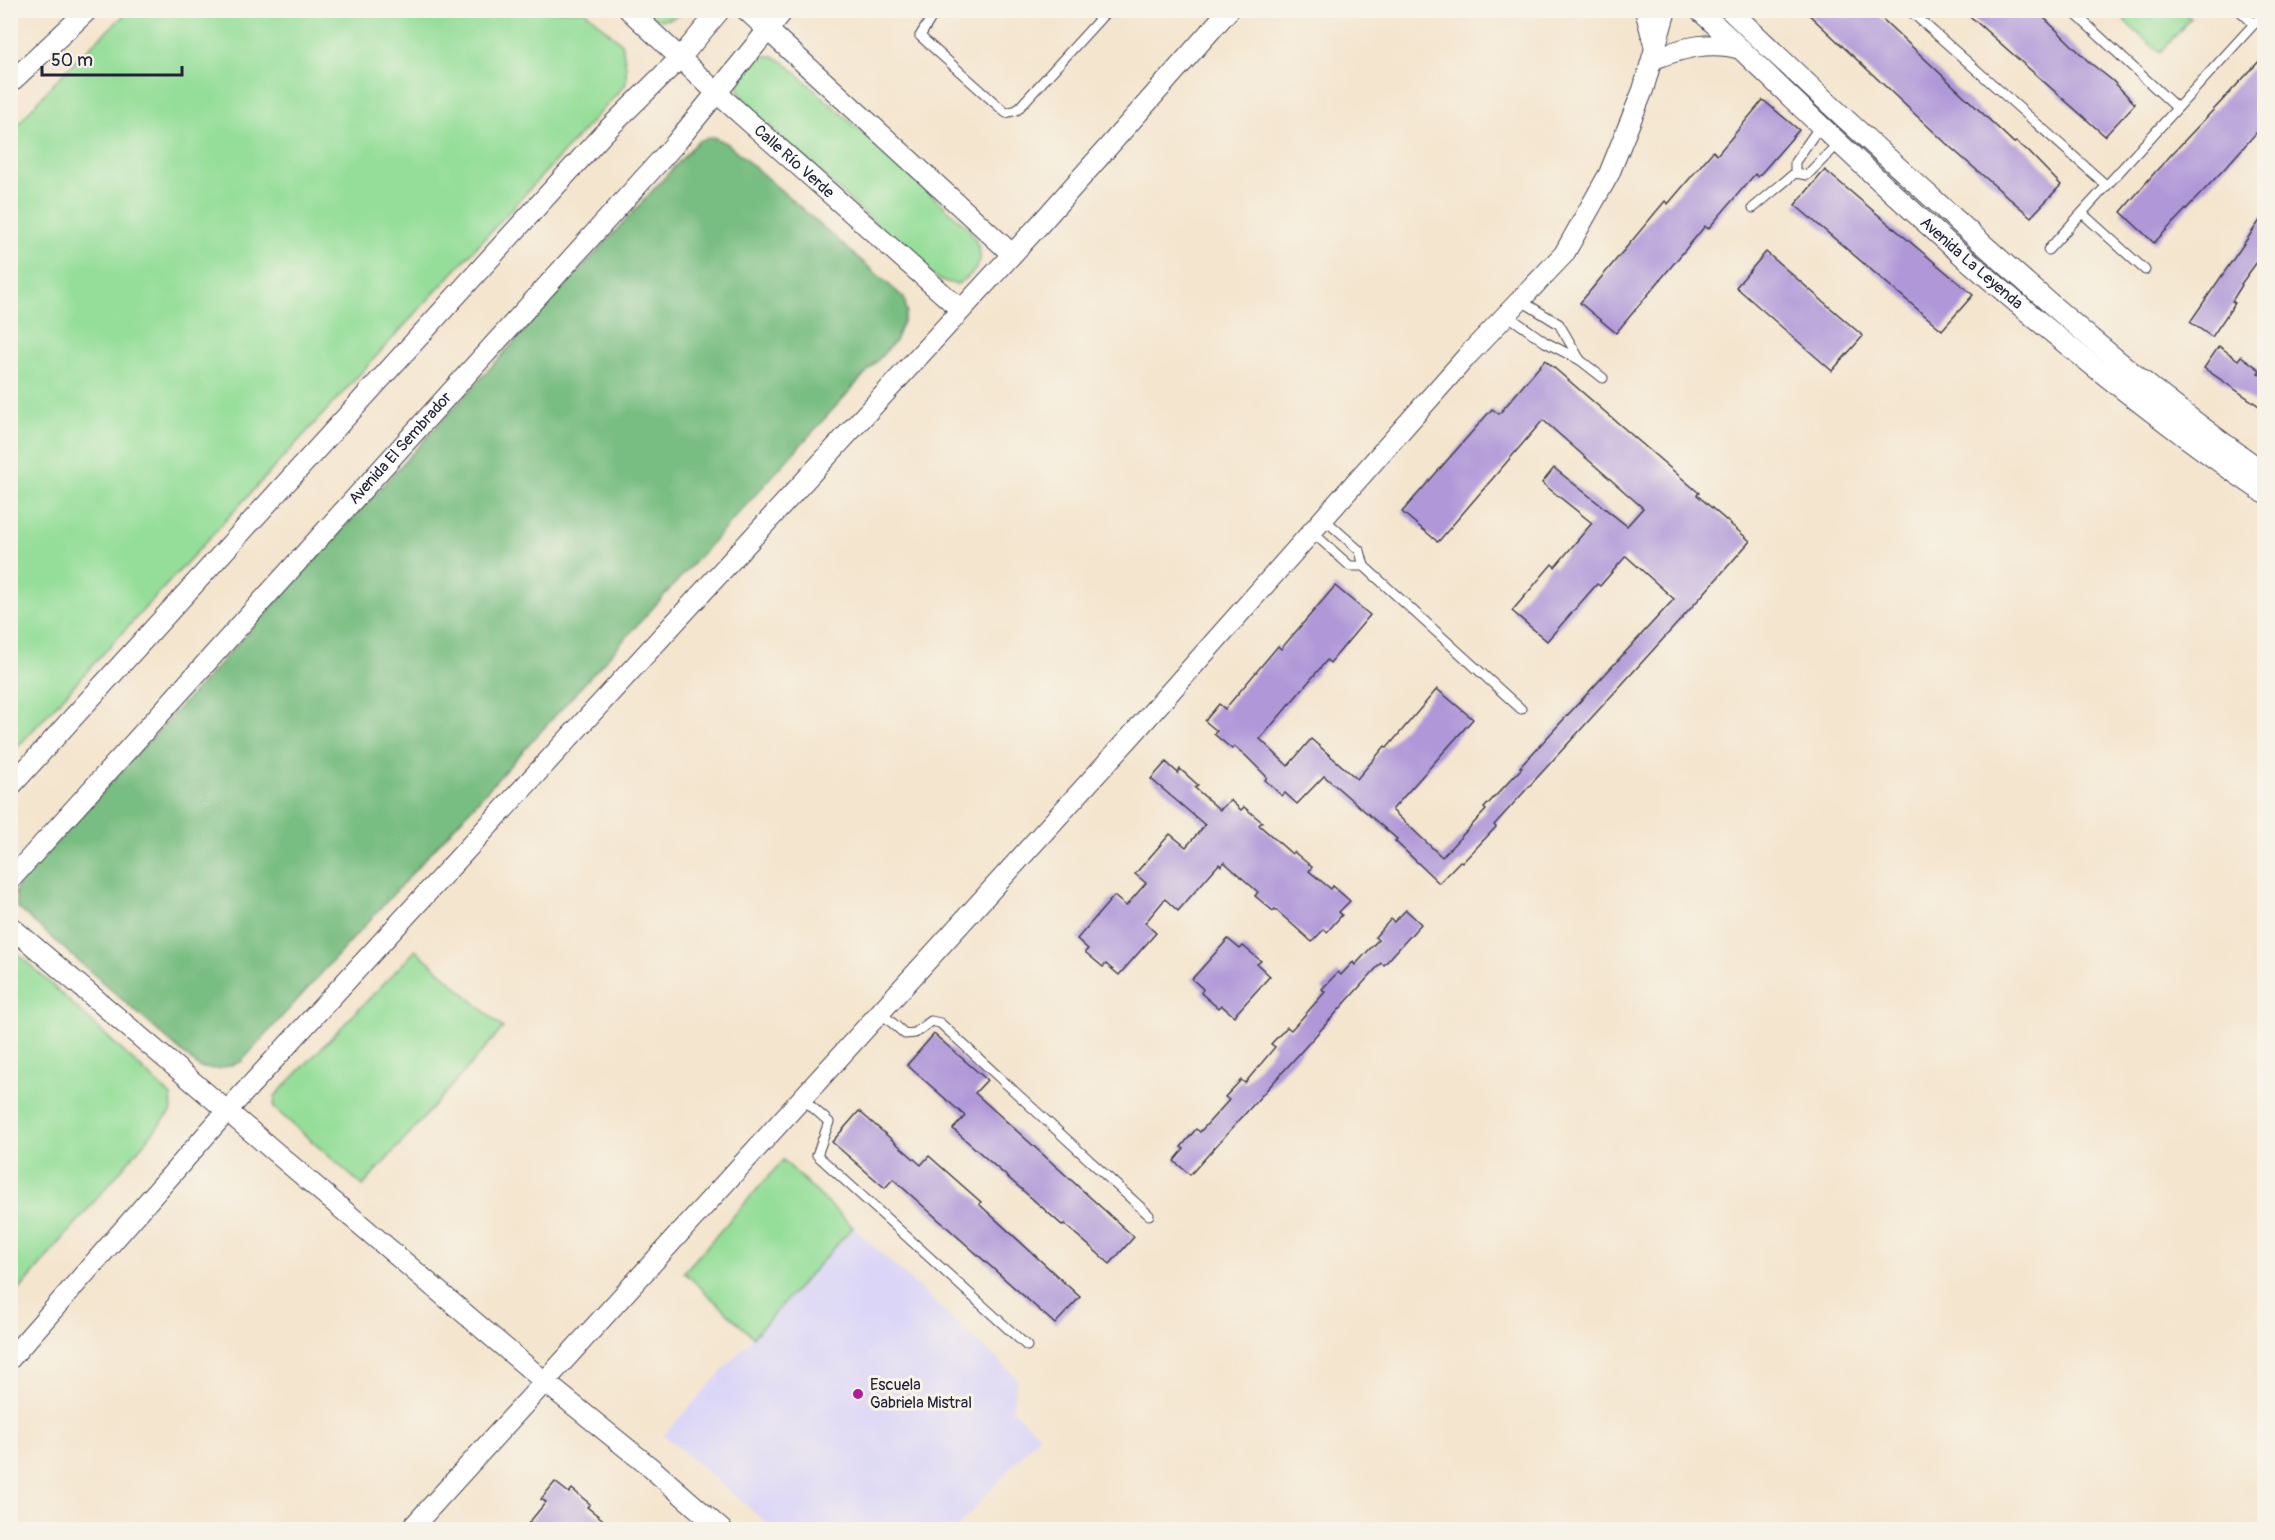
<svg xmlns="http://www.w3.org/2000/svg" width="2275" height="1540" font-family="Pangolin,sans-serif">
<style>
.built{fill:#dbd6f7}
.green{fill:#95de99;stroke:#5c806a;stroke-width:1.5}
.forest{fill:#78bd81;stroke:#4d705e;stroke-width:1.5}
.building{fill:#b098d8}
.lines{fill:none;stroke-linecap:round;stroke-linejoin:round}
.lane-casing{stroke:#423f51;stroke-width:11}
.street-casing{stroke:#423f51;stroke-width:22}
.lane{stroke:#fff;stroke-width:9}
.street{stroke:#fff;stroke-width:20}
.poi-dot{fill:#b5179e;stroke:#f7f3e8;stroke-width:2}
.labels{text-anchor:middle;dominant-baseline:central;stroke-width:6;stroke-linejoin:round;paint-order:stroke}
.street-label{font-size:16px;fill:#22223b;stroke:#f7f3e8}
.poi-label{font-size:16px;fill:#22223b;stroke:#f7f3e8;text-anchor:start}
</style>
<rect width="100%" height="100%" fill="#f7f3e8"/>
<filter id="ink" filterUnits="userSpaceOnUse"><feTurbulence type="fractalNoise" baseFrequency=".0167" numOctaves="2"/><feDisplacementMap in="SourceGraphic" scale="12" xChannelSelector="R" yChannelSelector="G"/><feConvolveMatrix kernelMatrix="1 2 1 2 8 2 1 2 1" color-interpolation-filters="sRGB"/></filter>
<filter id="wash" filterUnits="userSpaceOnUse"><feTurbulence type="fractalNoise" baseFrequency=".008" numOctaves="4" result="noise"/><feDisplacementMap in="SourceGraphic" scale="24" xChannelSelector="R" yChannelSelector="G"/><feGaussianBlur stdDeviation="1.35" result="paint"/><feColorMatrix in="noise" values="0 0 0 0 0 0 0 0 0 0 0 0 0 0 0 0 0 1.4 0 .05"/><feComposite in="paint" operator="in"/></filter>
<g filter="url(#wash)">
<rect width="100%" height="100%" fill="#f4e5ce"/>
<path class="built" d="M853,1227L1017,1378L1012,1410L1040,1435L956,1529L775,1530L664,1435Z"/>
<g class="green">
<path d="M2133,10L2182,11L2191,18L2160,53L2124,21Z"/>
<path d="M129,11H585L622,44L626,67V84L11,754V134C45,89 87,48 129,11Z"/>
<path d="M643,11H685C672,22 657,23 643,11Z"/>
<path d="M762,56H773L785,63L967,227C986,253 986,267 957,284L941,281L924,269L750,108C731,86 734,68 762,56Z"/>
<path d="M11,947L171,1096L172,1110L11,1300Z"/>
<path d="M416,950L503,1028L363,1186L274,1108L275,1096Z"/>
<path d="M783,1160L853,1227L753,1337L684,1272Z"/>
</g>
<path class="forest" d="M713,137L728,144L904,298L907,312L895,341L241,1062L218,1069L200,1068L17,907L15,892L19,883L698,141Z"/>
<g id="blocks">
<g class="building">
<path d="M1804,10L1874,11L2014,143L2016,142L2027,150L2061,185L2031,217L1950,147Z"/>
<path d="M1963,10H2036L2089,62L2113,81L2135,104L2105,136Z"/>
<path d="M2265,55V123L2226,167L2154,243L2121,212L2156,171Z"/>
<path d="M1763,100L1799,130L1758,177L1755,174L1708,229L1705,226L1616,333L1580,303L1665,201L1668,204L1713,151L1717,155Z"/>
<path d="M1825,170L1973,295L1942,330L1795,205Z"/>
<path d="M2265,213V251L2241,284L2242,285L2232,301L2235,303L2212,337L2190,322Z"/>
<path d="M1766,252L1863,336L1832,371L1736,287Z"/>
<path d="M2219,346L2238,360L2241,356L2260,370L2258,373L2265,378V410L2204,368Z"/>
<path d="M1545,360L1699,493L1697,495L1750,541L1684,616L1494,825L1496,827L1462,863L1460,861L1439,883L1395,841L1397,839L1324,776L1297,804L1285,793L1282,796L1265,780L1267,777L1246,756L1234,746L1232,749L1214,734L1217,731L1205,721L1219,704L1225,709L1278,646L1281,649L1335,586L1370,615L1330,663L1327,660L1260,739L1288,766L1311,739L1357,779L1385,746L1387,748L1437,689L1473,719L1392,810L1442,857L1486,810L1484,808L1522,768L1520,767L1674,599L1626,556L1600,586L1597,584L1547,641L1512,611L1552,564L1555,567L1592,523L1542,483L1554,468L1627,526L1643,508L1543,420L1438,542L1402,512L1492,409L1499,414Z"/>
<path d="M1166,762L1178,773L1180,769L1198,785L1195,788L1220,810L1230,800L1241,810L1244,807L1262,822L1259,825L1292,854L1294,852L1312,867L1309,871L1331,889L1333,886L1350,901L1339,912L1342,915L1327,932L1324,929L1312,942L1275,909L1273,911L1255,896L1258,892L1224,862L1221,866L1219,864L1178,911L1165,899L1145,923L1156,933L1119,975L1106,964L1103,967L1085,952L1088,949L1077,939L1114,896L1126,906L1146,883L1135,874L1170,834L1186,847L1205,825L1151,779Z"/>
<path d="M1406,910L1421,924L1384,965L1381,963L1190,1175L1174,1161L1184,1149L1181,1147L1196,1129L1200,1132L1229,1100L1225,1097L1241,1080L1245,1083L1275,1047L1271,1044L1287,1027L1291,1030L1302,1018L1325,992L1322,989L1338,972L1341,975L1353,962L1355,965L1378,940L1375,937L1391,919L1394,922Z"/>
<path d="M1228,939L1240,949L1243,946L1261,961L1257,964L1270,976L1234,1016L1221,1005L1218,1008L1201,993L1203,989L1192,979Z"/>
<path d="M934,1034L987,1080L975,1093L1134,1237L1110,1264L1064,1224L1062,1225L953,1129L965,1116L907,1065Z"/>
<path d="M859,1111L921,1165L929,1156L981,1202L979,1204L1080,1297L1055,1324L893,1179L885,1188L832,1142Z"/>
<path d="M555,1482L569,1493L572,1489L590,1504L587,1507L616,1530H523L546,1502L541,1499Z"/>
</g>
</g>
</g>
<g filter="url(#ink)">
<use href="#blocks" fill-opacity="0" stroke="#423f51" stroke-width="1.5"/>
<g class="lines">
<g class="lane-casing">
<g id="lane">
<path d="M936,10L920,36L1006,113L1017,110L1108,10"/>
<path d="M1909,10L2106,185"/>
<path d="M2071,10L2177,108"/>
<path d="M2239,10L2254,24"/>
<path d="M1820,126L1795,162V173L1807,175L1839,143"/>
<path d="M1753,208L1795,173"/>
<path d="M2082,213L2145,270"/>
<path d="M2048,250L2264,13"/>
<path d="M1520,300L1559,324L1580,360"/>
<path d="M1507,315L1545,342L1580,360L1603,378"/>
<path d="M1311,531L1350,566H1364L1360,551L1323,518"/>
<path d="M1364,566L1521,709"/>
<path d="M881,1013L905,1034L915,1033L931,1021L940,1023L1149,1215"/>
<path d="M803,1099L829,1122L817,1155L1027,1346"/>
</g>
</g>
<g class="street-casing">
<g id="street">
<path id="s1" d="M629,10L717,93L961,310"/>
<path d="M746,10L1012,254"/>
<path d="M1645,10L1655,48"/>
<path id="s2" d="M1699,10C1741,48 1780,88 1821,126C1960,258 2106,385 2264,493"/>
<path d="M1730,10C1799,77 1870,142 1941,206C2044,300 2149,392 2264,472"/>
<path d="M1653,59C1683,48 1710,40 1741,49"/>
<path d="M10,83L88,10"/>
<path d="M10,787L603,134L681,57L720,10"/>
<path id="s3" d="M10,880L675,144L784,10"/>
<path d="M10,926L545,1382L650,1467L722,1530"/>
<path d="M10,1359L227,1111L1041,223L1229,10"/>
<path d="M410,1530L1132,735L1468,355L1564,254L1609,174L1643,90L1666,10"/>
</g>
</g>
<use href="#lane" class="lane"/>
<use href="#street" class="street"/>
</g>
</g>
<circle class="poi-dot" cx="858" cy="1394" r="6"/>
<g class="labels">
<g class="street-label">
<text stroke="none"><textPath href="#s1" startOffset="224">Calle Río Verde</textPath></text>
<text stroke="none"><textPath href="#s2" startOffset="372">Avenida La Leyenda</textPath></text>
<text stroke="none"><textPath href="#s3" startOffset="582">Avenida El Sembrador</textPath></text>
</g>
<g class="poi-label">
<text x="870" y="1385">Escuela<tspan x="870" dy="18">Gabriela Mistral</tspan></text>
</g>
</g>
<rect width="2275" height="1540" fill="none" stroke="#f7f3e8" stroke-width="36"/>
<path d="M42 66v9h140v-9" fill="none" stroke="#22223b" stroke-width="3"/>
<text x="51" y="66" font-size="18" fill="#22223b" stroke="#f7f3e8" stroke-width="4.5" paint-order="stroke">50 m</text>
</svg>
